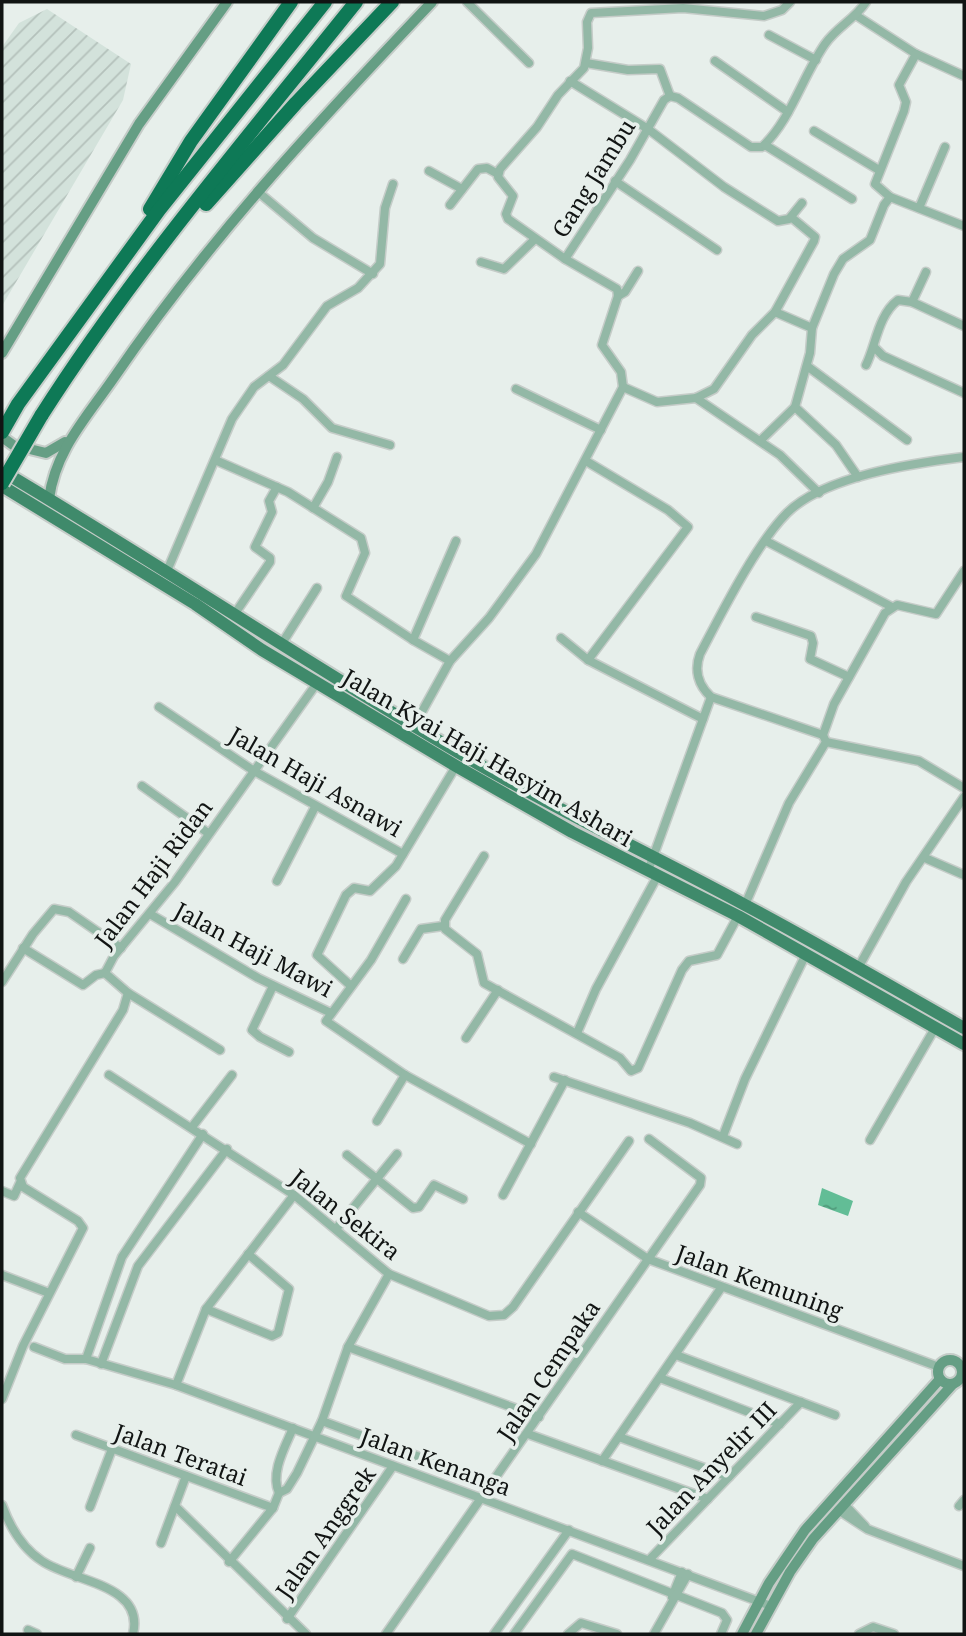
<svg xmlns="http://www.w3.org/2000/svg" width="966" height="1636" font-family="'Noto Serif',serif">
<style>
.industrial{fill:url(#industrial-furrows)}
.water{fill:url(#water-ripples)}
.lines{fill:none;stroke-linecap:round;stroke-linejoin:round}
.street-casing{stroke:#c5ccc8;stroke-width:11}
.secondary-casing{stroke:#c5ccc8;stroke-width:14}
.primary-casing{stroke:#c5ccc8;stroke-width:16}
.highway-casing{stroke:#c5ccc8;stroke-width:18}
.street{stroke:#93b8a6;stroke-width:8}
.secondary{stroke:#659e84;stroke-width:10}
.primary{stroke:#3f8a6b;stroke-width:12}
.highway{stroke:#0e7956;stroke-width:14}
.highway-bridge-casing{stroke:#c5ccc8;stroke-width:18;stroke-linecap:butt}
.highway-bridge{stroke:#0e7956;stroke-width:14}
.labels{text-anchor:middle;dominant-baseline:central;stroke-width:7;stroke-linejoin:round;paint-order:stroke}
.street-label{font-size:23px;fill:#111413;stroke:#e7efeb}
</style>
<defs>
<pattern id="industrial-furrows" width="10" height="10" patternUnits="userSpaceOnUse" patternTransform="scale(1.75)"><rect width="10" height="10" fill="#d3e2db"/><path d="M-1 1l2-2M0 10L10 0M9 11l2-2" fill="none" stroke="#b4c1bb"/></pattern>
<pattern id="water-ripples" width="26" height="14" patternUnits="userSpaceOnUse" patternTransform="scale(1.75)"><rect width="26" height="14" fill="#62bd96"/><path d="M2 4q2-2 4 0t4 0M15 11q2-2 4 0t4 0" fill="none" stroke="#4f9879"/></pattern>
</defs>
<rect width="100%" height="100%" fill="#e7efeb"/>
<path class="industrial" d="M47,9L131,64L123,100L2,306V47L19,23Z"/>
<path class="water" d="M822,1188L853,1201L848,1216L818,1205Z"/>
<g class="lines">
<g class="street-casing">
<g id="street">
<path d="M467,2L529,63"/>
<path d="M857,16L916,54L964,76"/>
<path d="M769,35L816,60"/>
<path d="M916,54L899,85L906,102L904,111L875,184L890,197L964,226"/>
<path d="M715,61L788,112"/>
<path d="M586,63L628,70L660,69L670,96"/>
<path d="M570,81L648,129L724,187L778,221L789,219L802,203"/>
<path d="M670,96L678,98L751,147H762C791,120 802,77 825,44C837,27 855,19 866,2"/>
<path d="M814,131L879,170"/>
<path d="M765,145L852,199"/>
<path d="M429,171L462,189"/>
<path d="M615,181L717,250"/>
<path d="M257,191L313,238L373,274"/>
<path d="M450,205L478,169L487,168L498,174"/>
<path d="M919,208L945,147"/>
<path d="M565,259L630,160L664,100L670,96"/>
<path d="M481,262L504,269L535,239"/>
<path d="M618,296L625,292L638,271"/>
<path d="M912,302L926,272"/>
<path d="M775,312L812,328"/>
<path d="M875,348L883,356L964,393"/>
<path d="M866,365C876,345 878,315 898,300L912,302L964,326"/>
<path d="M807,366L907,440"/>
<path d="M269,376L303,399L332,428L390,445"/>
<path d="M623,387L657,402L696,398L714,389L752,335L775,312L814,241L815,237L791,217"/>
<path d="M516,389L601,430"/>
<path d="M696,398L780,455L819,493"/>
<path d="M795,407L836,445L858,477"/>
<path d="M760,441L795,407L810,353L812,328L834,274L843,259L870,240L884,205L890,197"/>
<path d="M215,460L288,492L361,538L365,553L346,596L413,640"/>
<path d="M586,461L668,510L688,527L588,660"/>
<path d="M313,508L328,482L337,457"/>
<path d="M766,541L892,607"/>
<path d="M167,571L232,419L254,387L283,365L327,306L358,288L380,264L385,208L393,184"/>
<path d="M234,615L270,562V558L255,547L272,512L269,501L277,487"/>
<path d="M756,617L811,636L813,643L810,659L849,677"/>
<path d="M561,638L588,660L703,719"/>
<path d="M281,645L317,588"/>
<path d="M450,661L413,640L456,541"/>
<path d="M159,707L254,771L403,854"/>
<path d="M414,726L450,661L489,618L536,554L623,387L621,372L602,345L618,296L617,289L565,259L508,219L506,214L513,196L498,177L500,169L537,127L558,95L584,68L588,48L587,22L591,13L683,8L764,16L782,10L790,2"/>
<path d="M823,735L711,697C698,685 694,670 700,654C721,614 756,544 787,513C824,476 914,463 964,457"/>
<path d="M826,742L919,761L964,788"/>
<path d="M142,786L208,833"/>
<path d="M484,856L445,920V929L477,954L484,983L620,1058L631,1071L638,1068L682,970L689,961L717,955L738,916"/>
<path d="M925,858L964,875"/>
<path d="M648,871L711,697"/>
<path d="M277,881L315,807"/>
<path d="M406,899L371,960L326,1021L405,1075L531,1144"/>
<path d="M745,905L789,803L826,742L823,735L834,704L885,613L897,605L936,614L964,571"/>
<path d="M150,914L258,978L331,1013"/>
<path d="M23,948L83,985L96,975L105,973"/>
<path d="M403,959L421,929L443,926"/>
<path d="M858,968L906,882L964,797"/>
<path d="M105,973L114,956L175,882L317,683"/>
<path d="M105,973L128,993L220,1050"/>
<path d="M2,982L33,934L54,909L69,912L121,948"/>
<path d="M273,986L252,1030L260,1037L289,1052"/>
<path d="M351,986L317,955L346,895L354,888L370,891L396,866L456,766"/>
<path d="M577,1033L596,989L658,875"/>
<path d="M466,1038L498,990"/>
<path d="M109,1075L294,1195L389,1274L489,1316L504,1315L513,1307L629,1141"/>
<path d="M554,1077L690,1123L737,1144"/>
<path d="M377,1121L405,1075"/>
<path d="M192,1127L232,1075"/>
<path d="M723,1136L745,1079L806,954"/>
<path d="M870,1140L935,1028"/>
<path d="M347,1155L413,1208L419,1207L434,1185L463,1199"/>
<path d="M2,1191L14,1196L20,1183"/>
<path d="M503,1195L565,1080"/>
<path d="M578,1212L648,1259L939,1367"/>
<path d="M336,1229L397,1154"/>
<path d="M2,1275L49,1293"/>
<path d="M206,1309L272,1336L278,1333L289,1289L248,1254"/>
<path d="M34,1347L65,1359H86L176,1385L771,1606"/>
<path d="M348,1347L539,1417"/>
<path d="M676,1355L835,1415"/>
<path d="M86,1359L122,1257L203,1134"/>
<path d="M101,1364L138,1266L227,1149"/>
<path d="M962,1373L964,1374"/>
<path d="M660,1378L780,1424"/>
<path d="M176,1385L206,1309L294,1195"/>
<path d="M2,1399L23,1346L83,1228L78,1221L23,1187L20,1178L123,1010L128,993"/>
<path d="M322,1421L493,1484"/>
<path d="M528,1434L708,1499"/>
<path d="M76,1435L273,1508"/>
<path d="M619,1437L729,1477"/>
<path d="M602,1461L721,1288"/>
<path d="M279,1493C270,1473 285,1447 293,1428"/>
<path d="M844,1504L865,1526"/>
<path d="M2,1505C10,1527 22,1548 42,1561C73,1582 145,1584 133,1634"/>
<path d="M175,1506L306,1634"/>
<path d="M959,1506L964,1500"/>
<path d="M90,1507L112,1449"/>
<path d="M838,1510L867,1529L964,1566"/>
<path d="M161,1543L186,1476"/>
<path d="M649,1560L801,1402"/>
<path d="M229,1562L273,1508L279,1493L287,1489L297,1473L322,1421L348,1347L389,1274"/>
<path d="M76,1577L90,1548"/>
<path d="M672,1597L682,1572"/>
<path d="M287,1619L393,1466"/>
<path d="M28,1630L37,1634"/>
<path d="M386,1634L700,1185L701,1178L649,1139"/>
<path d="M494,1634L569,1530"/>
<path d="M514,1634L572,1554L722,1613L727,1620L721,1634"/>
<path d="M568,1634L581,1623L617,1634"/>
<path d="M654,1634L688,1574"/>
<path d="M859,1634L873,1627L894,1634"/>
</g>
</g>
<g class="secondary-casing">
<g id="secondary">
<path d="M2,353L139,124L227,2"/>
<path d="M2,437L13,445L46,453L65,442"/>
<path d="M49,499C55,451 86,418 113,379C208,240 316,124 432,2"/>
<circle cx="950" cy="1372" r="12"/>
<path d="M742,1634L769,1583L805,1530L940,1379"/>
<path d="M756,1634L790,1572L813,1539L953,1384"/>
</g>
</g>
<g class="primary-casing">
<g id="primary">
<path d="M2,471C159,564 311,666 468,758C558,811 653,855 745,905C819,944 891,987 964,1028"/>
<path d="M2,486L195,604L262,650L456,766L572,832L738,916L964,1044"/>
</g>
</g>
<g class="highway-casing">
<g id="highway">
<path d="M206,204L296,103L392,2"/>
<path d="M150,209L191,141L291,2"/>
<path d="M41,416C134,270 248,137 356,2"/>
<path d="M2,432L18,404L159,210L325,2"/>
</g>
</g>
<use href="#street" class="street"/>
<use href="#secondary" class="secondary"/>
<use href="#primary" class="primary"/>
<use href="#highway" class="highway"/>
<g class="highway-bridge-casing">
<path id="highway-bridge" d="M2,483L41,416"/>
</g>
<use href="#highway-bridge" class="highway-bridge"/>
</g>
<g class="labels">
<g class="street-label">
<text transform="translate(593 178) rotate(-58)">Gang Jambu</text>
<text transform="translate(488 757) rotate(30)">Jalan Kyai Haji Hasyim Ashari</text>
<text transform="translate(316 781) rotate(30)">Jalan Haji Asnawi</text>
<text transform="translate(153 873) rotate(-53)">Jalan Haji Ridan</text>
<text transform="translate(254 949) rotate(28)">Jalan Haji Mawi</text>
<text transform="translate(346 1214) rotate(38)">Jalan Sekira</text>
<text transform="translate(760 1281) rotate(20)">Jalan Kemuning</text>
<text transform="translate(548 1370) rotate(-56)">Jalan Cempaka</text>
<text transform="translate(181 1454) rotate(20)">Jalan Teratai</text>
<text transform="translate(436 1461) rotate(20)">Jalan Kenanga</text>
<text transform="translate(711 1468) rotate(-46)">Jalan Anyelir III</text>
<text transform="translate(325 1532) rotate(-55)">Jalan Anggrek</text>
</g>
</g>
<rect width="966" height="1636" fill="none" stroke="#111413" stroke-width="7"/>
</svg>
